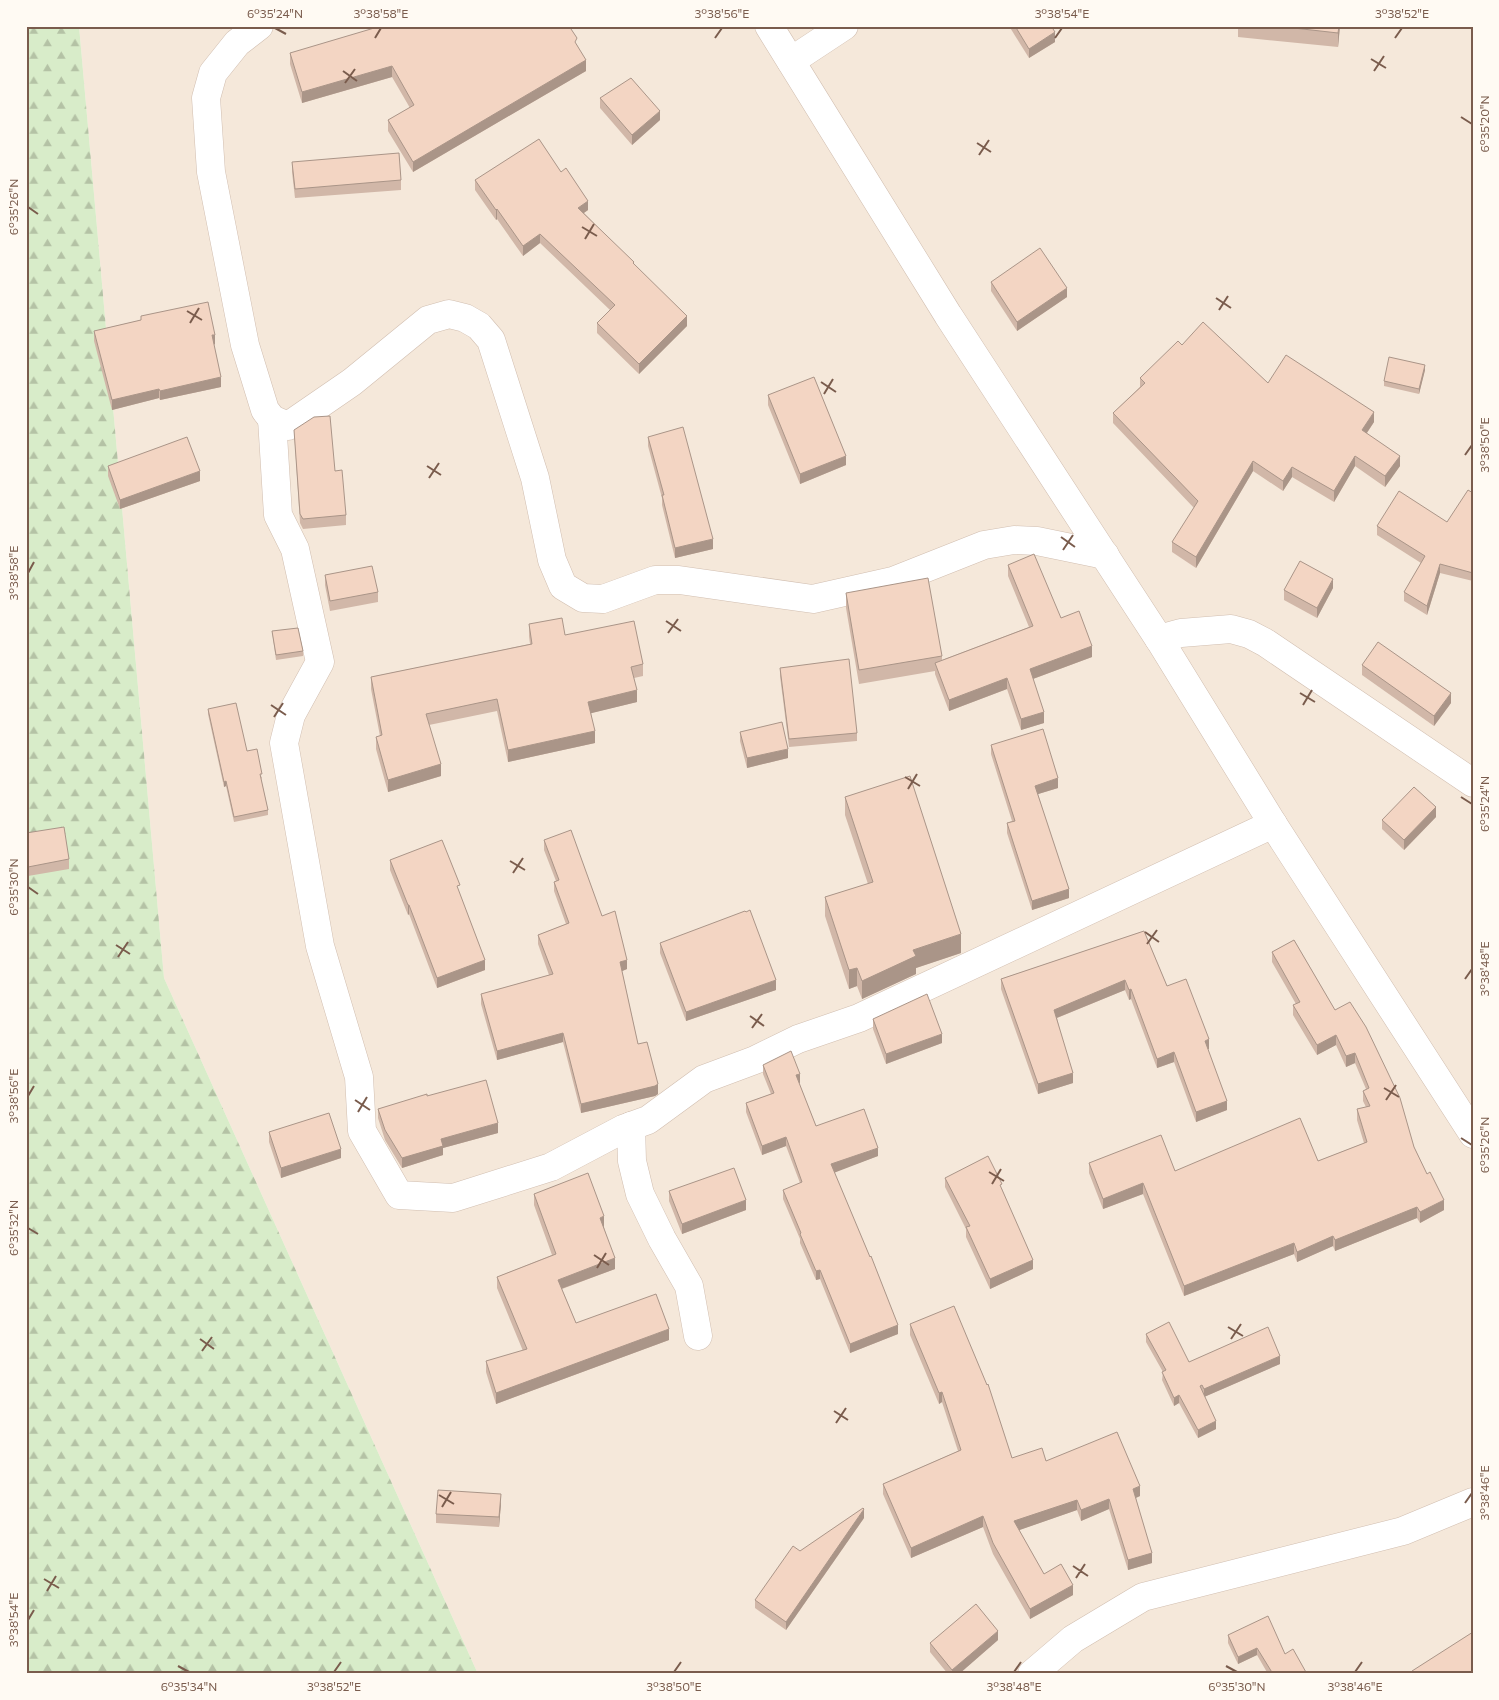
<svg xmlns="http://www.w3.org/2000/svg" width="1499" height="1700" font-family="Commissioner,sans-serif">
<style>
.residential{fill:#f5e8da}
.forest{fill:url(#forest-firs)}
.lines{fill:none;stroke-linecap:round;stroke-linejoin:round}
.minor-casing{stroke:#d1beb0;stroke-width:29}
.minor{stroke:#fff;stroke-width:28}
.wall{fill:#d1b7a8}
.shaded-wall{fill:#aa9588}
.building{fill:#f3d5c3;stroke:#aa9588}
.ticks{fill:none;stroke:#7a5c4d;stroke-width:2}
.neatline{fill:none;stroke:#7a5c4d;stroke-width:2}
.ticks-label{font-size:12px;text-anchor:middle;fill:#7a5c4d}
</style>
<defs>
<pattern id="forest-firs" width="22" height="20" patternUnits="userSpaceOnUse" patternTransform="scale(1.25)"><rect width="22" height="20" fill="#d8ecc9"/><path d="M5 1l3.5 6h-7zM16 11l3.5 6h-7z" fill="#b4c2a5"/></pattern>
</defs>
<rect width="100%" height="100%" fill="#fdf6ec"/>
<path class="residential" d="M79,26H1473V1674H478L164,978Z"/>
<path class="forest" d="M26,26H79L164,978L478,1674H26Z"/>
<g class="lines">
<g class="minor-casing">
<g id="minor">
<path d="M259,26L237,43L213,73L206,98L211,172L245,345L265,410L272,419L288,426L352,382L428,320L449,314L465,318L479,326L491,340L535,478L552,560L563,586L583,598L603,599L655,580H679L813,599L893,581L984,545L1014,540L1037,541L1105,555"/>
<path d="M769,26L948,315L1159,639L1273,824L1473,1134"/>
<path d="M791,61L844,26"/>
<path d="M272,419L278,515L295,549L320,662L291,715L284,743L320,946L359,1077L362,1131L399,1195L453,1198L551,1167L623,1129L648,1120L704,1079L755,1060L798,1039L859,1018L1273,824"/>
<path d="M1159,639L1181,633L1231,629L1249,634L1266,643L1473,783"/>
<path d="M631,1126L632,1161L640,1194L662,1239L689,1286L698,1336"/>
<path d="M1032,1674L1073,1639L1143,1597L1403,1531L1473,1502"/>
</g>
</g>
<use href="#minor" class="minor"/>
</g>
<g class="wall">
<path d="M1009,26H1051L1055,42L1029,58Z"/>
<path d="M1238,26H1340L1338,47L1238,37Z"/>
<path d="M577,45L586,71L413,172L388,131V120L410,108L392,77L302,103L290,64V53Z"/>
<path d="M600,98L660,120L632,145L600,108Z"/>
<path d="M292,162L401,180V190L295,198L292,172Z"/>
<path d="M561,172L588,210L584,213L634,264L687,326L639,374L597,333V323L610,310L540,243L523,256L497,219L496,220L475,190V180Z"/>
<path d="M991,282L1067,297L1017,331L991,291Z"/>
<path d="M141,316L215,344L214,345L221,387L160,400L159,398L112,410L94,341V331L141,320Z"/>
<path d="M1182,345L1268,383L1374,422L1367,433L1400,466L1385,487L1355,466L1334,502L1292,477L1283,491L1253,471L1196,568L1172,552V542L1194,508L1113,423V413L1140,387V378Z"/>
<path d="M1425,370L1419,394L1384,386V381Z"/>
<path d="M768,395L846,465L800,484L768,405Z"/>
<path d="M294,430L335,471L346,515V525L303,529L300,523Z"/>
<path d="M648,437L713,549L675,558L662,505V498L648,446Z"/>
<path d="M108,466L200,481L120,509L108,476Z"/>
<path d="M1473,493V581L1440,573L1427,615L1404,601V592L1421,563L1377,535V526L1447,522Z"/>
<path d="M1008,565L1061,618L1092,657L1033,679L1044,723L1021,730L1007,689L949,711L935,674V671L859,684L846,608V593L942,656V660L1029,627L1008,576Z"/>
<path d="M325,575L378,592V602L330,611L325,585Z"/>
<path d="M1333,588L1317,618L1284,600V590Z"/>
<path d="M529,624L565,635L643,664V676L634,678L637,702L591,713L595,743L508,762L497,711L429,725L441,776L388,792L376,749V737L380,736L371,689V677L530,644L529,636Z"/>
<path d="M272,631L303,651V656L276,660Z"/>
<path d="M1362,665L1451,703L1434,726L1362,675Z"/>
<path d="M780,668L857,733V741L789,747L780,676Z"/>
<path d="M208,709L247,751L262,778L261,779L268,810V815L234,822L226,786L224,787L208,714Z"/>
<path d="M740,732L788,758L747,768L740,741Z"/>
<path d="M991,745L1058,788L1038,794L1069,898L1032,910L1007,833V823L1012,821L991,754Z"/>
<path d="M845,797L961,953L916,968V974L862,999L857,986L849,989L825,916V897L868,884L845,815Z"/>
<path d="M1436,817L1404,850L1382,829V820Z"/>
<path d="M26,833L69,859V869L28,876L26,865Z"/>
<path d="M544,840L602,916L627,969L622,971L638,1044L658,1094L655,1096L581,1113L563,1042L497,1060L481,1004V994L549,975L538,944V935L566,924L554,891V882L556,881L544,850Z"/>
<path d="M390,860L485,970L437,988L409,914L408,915L390,870Z"/>
<path d="M1144,931L1167,986L1209,1049H1208L1227,1110L1196,1122L1174,1062L1157,1068L1131,999L1129,1000L1125,990L1057,1018L1073,1083L1038,1094L1001,989V979Z"/>
<path d="M1294,940L1414,1147L1444,1210L1420,1223L1417,1218L1335,1251L1333,1246L1297,1262L1294,1254L1184,1296L1143,1194L1103,1209L1089,1173V1163L1175,1171L1318,1161L1364,1143L1357,1120V1109L1366,1107L1363,1101V1091L1366,1089L1355,1063L1346,1067L1336,1045L1317,1055L1293,1015V1005L1296,1004L1272,962V952Z"/>
<path d="M660,943L776,990L686,1021L660,953Z"/>
<path d="M873,1019L942,1043L886,1064L873,1029Z"/>
<path d="M763,1065L800,1083H799L816,1126L878,1156L834,1172L898,1334L850,1353L820,1279L816,1280L800,1243V1239L783,1199V1190L800,1183L786,1146L762,1155L746,1112V1103L771,1094L763,1074Z"/>
<path d="M427,1096L498,1133L443,1148V1155L402,1168L385,1140L378,1118V1109Z"/>
<path d="M269,1132L341,1158L281,1178L269,1142Z"/>
<path d="M945,1178L1002,1189L1033,1269L990,1289L966,1237V1229L945,1187Z"/>
<path d="M669,1191L746,1210L682,1234L669,1201Z"/>
<path d="M534,1194L604,1227L615,1269L562,1289L576,1323L669,1340L496,1404L486,1372V1361L523,1351L497,1288V1277L552,1255L534,1205Z"/>
<path d="M910,1324L1012,1458L1046,1461L1140,1496L1136,1498L1152,1563L1128,1570L1109,1509L1081,1521L1077,1510L1019,1530L1044,1574L1073,1595L1030,1619L993,1554L983,1527L911,1558L883,1494V1484L958,1451L942,1402L939,1404L910,1335Z"/>
<path d="M1146,1334L1189,1362L1280,1364L1204,1397L1216,1429L1198,1438L1179,1403L1174,1406L1162,1380L1163,1372L1146,1342Z"/>
<path d="M501,1503L499,1527L436,1523V1514Z"/>
<path d="M864,1518L786,1630L755,1608V1600L800,1551Z"/>
<path d="M1228,1635L1285,1654L1307,1674H1268L1257,1655L1238,1664L1228,1643Z"/>
<path d="M998,1640L959,1674H948L930,1652V1643Z"/>
</g>
<g class="shaded-wall">
<path d="M1339,26H1340L1338,47V33Z"/>
<path d="M1055,32V42L1029,58V49Z"/>
<path d="M586,60V71L413,172V162Z"/>
<path d="M392,66V77L302,103V92Z"/>
<path d="M660,111V120L632,145V135Z"/>
<path d="M588,201V210L578,217V208Z"/>
<path d="M497,209V219L496,220V210Z"/>
<path d="M540,234V243L523,256V246Z"/>
<path d="M1067,288V297L1017,331V322Z"/>
<path d="M687,316V326L639,374V364Z"/>
<path d="M212,335H215V344L212,345Z"/>
<path d="M1425,365V370L1419,394V389Z"/>
<path d="M221,377V387L160,400V391Z"/>
<path d="M159,389V398L112,410V400Z"/>
<path d="M1374,412V422L1362,440V430Z"/>
<path d="M846,456V465L800,484V474Z"/>
<path d="M1355,456V466L1334,502V491Z"/>
<path d="M1400,456V466L1385,487V476Z"/>
<path d="M1253,461V471L1196,568V557Z"/>
<path d="M1292,467V477L1283,491V481Z"/>
<path d="M200,471V481L120,509V500Z"/>
<path d="M713,539V549L675,558V548Z"/>
<path d="M1440,564V573L1427,615V606Z"/>
<path d="M1333,579V588L1317,618V608Z"/>
<path d="M1092,646V657L1030,680V669Z"/>
<path d="M1007,678V689L949,711V700Z"/>
<path d="M637,690V702L588,714V702Z"/>
<path d="M1451,693V703L1434,726V716Z"/>
<path d="M1044,712V723L1021,730V719Z"/>
<path d="M595,731V743L508,762V750Z"/>
<path d="M788,749V758L747,768V758Z"/>
<path d="M441,764V776L388,792V780Z"/>
<path d="M1058,778V788L1035,795V786Z"/>
<path d="M226,781V786L224,787V782Z"/>
<path d="M1436,807V817L1404,850V840Z"/>
<path d="M1069,889V898L1032,910V901Z"/>
<path d="M408,905H409V914L408,915Z"/>
<path d="M961,934V953L916,968V974L862,999V981L913,950Z"/>
<path d="M485,960V970L437,988V978Z"/>
<path d="M627,960V969L620,972V962Z"/>
<path d="M857,968V986L849,989V970Z"/>
<path d="M776,980V990L686,1021V1012Z"/>
<path d="M1125,980V990L1054,1019V1010Z"/>
<path d="M1131,989V999L1129,1000V990Z"/>
<path d="M563,1033V1042L497,1060V1051Z"/>
<path d="M942,1034V1043L886,1064V1054Z"/>
<path d="M1336,1035V1045L1317,1055V1045Z"/>
<path d="M1209,1039V1049L1205,1050V1041Z"/>
<path d="M1174,1052V1062L1157,1068V1059Z"/>
<path d="M1355,1053V1063L1346,1067V1056Z"/>
<path d="M1073,1073V1083L1038,1094V1084Z"/>
<path d="M800,1074V1083L796,1084V1075Z"/>
<path d="M658,1084V1094L655,1096L581,1113V1104Z"/>
<path d="M1227,1101V1110L1196,1122V1112Z"/>
<path d="M498,1123V1133L443,1148V1155L402,1168V1158L441,1139Z"/>
<path d="M786,1137V1146L762,1155V1146Z"/>
<path d="M878,1148V1156L831,1174V1164Z"/>
<path d="M341,1149V1158L281,1178V1168Z"/>
<path d="M1143,1183V1194L1103,1209V1199Z"/>
<path d="M746,1200V1210L682,1234V1224Z"/>
<path d="M1444,1200V1210L1420,1223V1212Z"/>
<path d="M1417,1207V1218L1335,1251V1240Z"/>
<path d="M604,1216V1227L600,1229V1218Z"/>
<path d="M1333,1236V1246L1297,1262V1252Z"/>
<path d="M1294,1243V1254L1184,1296V1286Z"/>
<path d="M615,1258V1269L558,1290V1280Z"/>
<path d="M1033,1260V1269L990,1289V1279Z"/>
<path d="M820,1270V1279L816,1280V1271Z"/>
<path d="M898,1325V1334L850,1353V1344Z"/>
<path d="M669,1329V1340L496,1404V1393Z"/>
<path d="M1280,1356V1364L1204,1397V1389Z"/>
<path d="M942,1392V1402L939,1404V1393Z"/>
<path d="M1179,1395V1403L1174,1406V1398Z"/>
<path d="M1216,1421V1429L1198,1438V1430Z"/>
<path d="M1140,1486V1496L1133,1499V1489Z"/>
<path d="M501,1494V1503L499,1527V1517Z"/>
<path d="M1109,1499V1509L1081,1521V1510Z"/>
<path d="M1077,1500V1510L1014,1532V1521Z"/>
<path d="M864,1509V1518L786,1630V1622Z"/>
<path d="M983,1516V1527L911,1558V1548Z"/>
<path d="M1152,1553V1563L1128,1570V1560Z"/>
<path d="M1073,1585V1595L1030,1619V1609Z"/>
<path d="M998,1631V1640L959,1674H952V1670Z"/>
<path d="M1257,1648V1655L1238,1664V1657Z"/>
</g>
<g class="building">
<path d="M381,26H569L577,38L575,42L586,60L413,162L388,120L414,105L392,66L302,92L290,53Z"/>
<path d="M1015,26H1051L1055,32L1029,49Z"/>
<path d="M1276,26H1339L1338,33Z"/>
<path d="M631,78L660,111L632,135L600,98Z"/>
<path d="M539,139L561,172L566,168L588,201L578,208L634,262L633,263L687,316L639,364L597,323L615,305L540,234L523,246L497,209L496,210L475,180Z"/>
<path d="M399,153L401,180L295,189L292,162Z"/>
<path d="M1040,248L1067,288L1017,322L991,282Z"/>
<path d="M208,302L215,335H212L221,377L160,391L159,389L112,400L94,331L141,320V316Z"/>
<path d="M1203,322L1268,383L1286,355L1374,412L1362,430L1400,456L1385,476L1355,456L1334,491L1292,467L1283,481L1253,461L1196,557L1172,542L1198,501L1113,413L1145,383L1140,378L1178,341L1182,345Z"/>
<path d="M1389,357L1425,365L1419,389L1384,381Z"/>
<path d="M814,377L846,456L800,474L768,395Z"/>
<path d="M330,416L335,471L342,470L346,515L303,519L300,514L294,430L314,417Z"/>
<path d="M683,427L713,539L675,548L662,495H664L648,437Z"/>
<path d="M187,437L200,471L120,500L108,466Z"/>
<path d="M1468,490L1473,493V573L1440,564L1427,606L1404,592L1425,556L1377,526L1399,491L1447,522Z"/>
<path d="M1034,554L1061,618L1079,611L1092,646L1030,669L1044,712L1021,719L1007,678L949,700L935,663L1033,626L1008,565Z"/>
<path d="M1300,561L1333,579L1317,608L1284,590Z"/>
<path d="M372,566L378,592L330,601L325,575Z"/>
<path d="M928,578L942,656L859,670L846,593Z"/>
<path d="M562,618L565,635L634,621L643,664L631,667L637,690L588,702L595,731L508,750L497,699L426,714L441,764L388,780L376,737L382,735L371,677L532,644L529,624Z"/>
<path d="M298,628L303,651L276,655L272,631Z"/>
<path d="M1378,642L1451,693L1434,716L1362,665Z"/>
<path d="M849,659L857,733L789,739L780,668Z"/>
<path d="M236,703L247,751L257,749L262,774H260L268,810L234,817L226,781L224,782L208,709Z"/>
<path d="M782,722L788,749L747,758L740,732Z"/>
<path d="M1043,729L1058,778L1035,786L1069,889L1032,901L1007,823L1015,821L991,745Z"/>
<path d="M910,776L961,934L913,950L916,956L862,981L857,968L849,970L825,897L873,882L845,797Z"/>
<path d="M1414,787L1436,807L1404,840L1382,820Z"/>
<path d="M64,827L69,859L28,867L26,855V833Z"/>
<path d="M571,830L602,916L615,911L627,960L620,962L638,1044L647,1042L658,1084L655,1086L581,1104L563,1033L497,1051L481,994L553,974L538,935L569,923L554,882L559,880L544,840Z"/>
<path d="M442,840L460,885L457,886L485,960L437,978L409,905H408L390,860Z"/>
<path d="M750,910L776,980L686,1012L660,943L745,911L746,912Z"/>
<path d="M1144,931L1167,986L1186,979L1209,1039L1205,1041L1227,1101L1196,1112L1174,1052L1157,1059L1131,989L1129,990L1125,980L1054,1010L1073,1073L1038,1084L1001,979Z"/>
<path d="M1294,940L1335,1010L1350,1002L1366,1027L1400,1098L1414,1147L1427,1174L1430,1172L1444,1200L1420,1212L1417,1207L1335,1240L1333,1236L1297,1252L1294,1243L1184,1286L1143,1183L1103,1199L1089,1163L1161,1135L1175,1171L1300,1118L1318,1161L1367,1142L1357,1109L1370,1106L1363,1091L1369,1088L1355,1053L1346,1056L1336,1035L1317,1045L1293,1005L1300,1002L1272,952Z"/>
<path d="M927,994L942,1034L886,1054L873,1019Z"/>
<path d="M791,1051L800,1074L796,1075L816,1126L864,1109L878,1148L831,1164L870,1257L871,1256L898,1325L850,1344L820,1270L816,1271L800,1234L801,1233L783,1190L802,1182L786,1137L762,1146L746,1103L774,1093L763,1065Z"/>
<path d="M486,1080L498,1123L441,1139L443,1146L402,1158L385,1130L378,1109L427,1094V1096Z"/>
<path d="M329,1113L341,1149L281,1168L269,1132Z"/>
<path d="M988,1156L1002,1184L1000,1185L1033,1260L990,1279L966,1227L970,1226L945,1178Z"/>
<path d="M734,1168L746,1200L682,1224L669,1191Z"/>
<path d="M588,1173L604,1216L600,1218L615,1258L558,1280L576,1323L656,1294L669,1329L496,1393L486,1361L527,1349L497,1277L556,1254L534,1194Z"/>
<path d="M954,1306L987,1385L988,1384L1012,1458L1042,1448L1046,1461L1117,1432L1140,1486L1133,1489L1152,1553L1128,1560L1109,1499L1081,1510L1077,1500L1014,1521L1044,1574L1061,1564L1073,1585L1030,1609L993,1543L983,1516L911,1548L883,1484L961,1450L942,1392L939,1393L910,1324Z"/>
<path d="M1169,1322L1189,1362L1268,1327L1280,1356L1204,1389L1202,1385L1200,1386L1216,1421L1198,1430L1179,1395L1174,1398L1162,1372L1166,1370L1146,1334Z"/>
<path d="M438,1490L501,1494L499,1517L436,1514Z"/>
<path d="M863,1508L864,1509L786,1622L755,1600L793,1546L800,1551Z"/>
<path d="M976,1604L998,1631L952,1670L930,1643Z"/>
<path d="M1268,1616L1285,1654L1293,1649L1307,1674H1273L1257,1648L1238,1657L1228,1635Z"/>
<path d="M1473,1632V1674H1413L1412,1671Z"/>
</g>
<path class="ticks" d="M275,28L286,34M375,38L381,28M715,38L722,28M1055,38L1062,28M1395,38L1402,28M1371,59L1386,68M343,71L357,81M1374,71L1384,56M345,83L355,69M1461,117L1472,124M977,143L991,152M979,155L989,140M28,207L38,214M582,227L597,236M585,239L594,224M1216,298L1231,308M1219,310L1228,296M187,311L202,320M190,323L199,308M821,382L836,392M824,394L833,379M1465,455L1472,445M427,466L441,475M429,478L439,463M1061,537L1075,547M1063,550L1073,535M28,573L34,562M666,621L681,631M668,633L678,619M1300,693L1315,702M271,705L286,715M1303,705L1312,690M274,717L283,703M905,777L920,786M908,789L917,774M1461,797L1472,804M510,861L525,870M513,873L523,858M28,887L38,894M1145,932L1159,942M1147,944L1157,930M116,945L130,954M118,957L128,942M1465,979L1472,969M750,1016L764,1026M752,1028L762,1014M1384,1088L1399,1097M28,1096L34,1086M355,1100L370,1110M1386,1100L1396,1085M358,1112L367,1097M1461,1138L1472,1145M989,1172L1004,1181M992,1184L1001,1169M28,1228L38,1234M594,1255L609,1265M597,1268L606,1253M1228,1327L1243,1336M200,1339L214,1349M1231,1339L1241,1324M202,1351L212,1337M834,1411L848,1420M836,1423L846,1408M439,1495L454,1504M1465,1503L1472,1493M442,1507L451,1492M1073,1566L1088,1576M1076,1578L1085,1564M44,1579L59,1588M47,1591L56,1576M28,1620L34,1610M178,1666L189,1672M1226,1666L1237,1672M334,1672L341,1662M674,1672L681,1662M1014,1672L1021,1662M1355,1672L1362,1662"/>
<rect width="1499" height="1700" fill="none" stroke="#fffaf3" stroke-width="55"/>
<rect x="28" y="28" width="1444" height="1644" class="neatline"/>
<g class="ticks-label">
<text x="275" y="18">6°35'24"N</text>
<text x="381" y="18">3°38'58"E</text>
<text x="722" y="18">3°38'56"E</text>
<text x="1062" y="18">3°38'54"E</text>
<text x="1402" y="18">3°38'52"E</text>
<text transform="translate(1485 124) rotate(-90)" y="4">6°35'20"N</text>
<text transform="translate(14 207) rotate(-90)" y="4">6°35'26"N</text>
<text transform="translate(1485 445) rotate(-90)" y="4">3°38'50"E</text>
<text transform="translate(14 573) rotate(-90)" y="4">3°38'58"E</text>
<text transform="translate(1485 804) rotate(-90)" y="4">6°35'24"N</text>
<text transform="translate(14 887) rotate(-90)" y="4">6°35'30"N</text>
<text transform="translate(1485 969) rotate(-90)" y="4">3°38'48"E</text>
<text transform="translate(14 1096) rotate(-90)" y="4">3°38'56"E</text>
<text transform="translate(1485 1145) rotate(-90)" y="4">6°35'26"N</text>
<text transform="translate(14 1228) rotate(-90)" y="4">6°35'32"N</text>
<text transform="translate(1485 1493) rotate(-90)" y="4">3°38'46"E</text>
<text transform="translate(14 1620) rotate(-90)" y="4">3°38'54"E</text>
<text x="189" y="1691">6°35'34"N</text>
<text x="334" y="1691">3°38'52"E</text>
<text x="674" y="1691">3°38'50"E</text>
<text x="1014" y="1691">3°38'48"E</text>
<text x="1237" y="1691">6°35'30"N</text>
<text x="1355" y="1691">3°38'46"E</text>
</g>
</svg>
